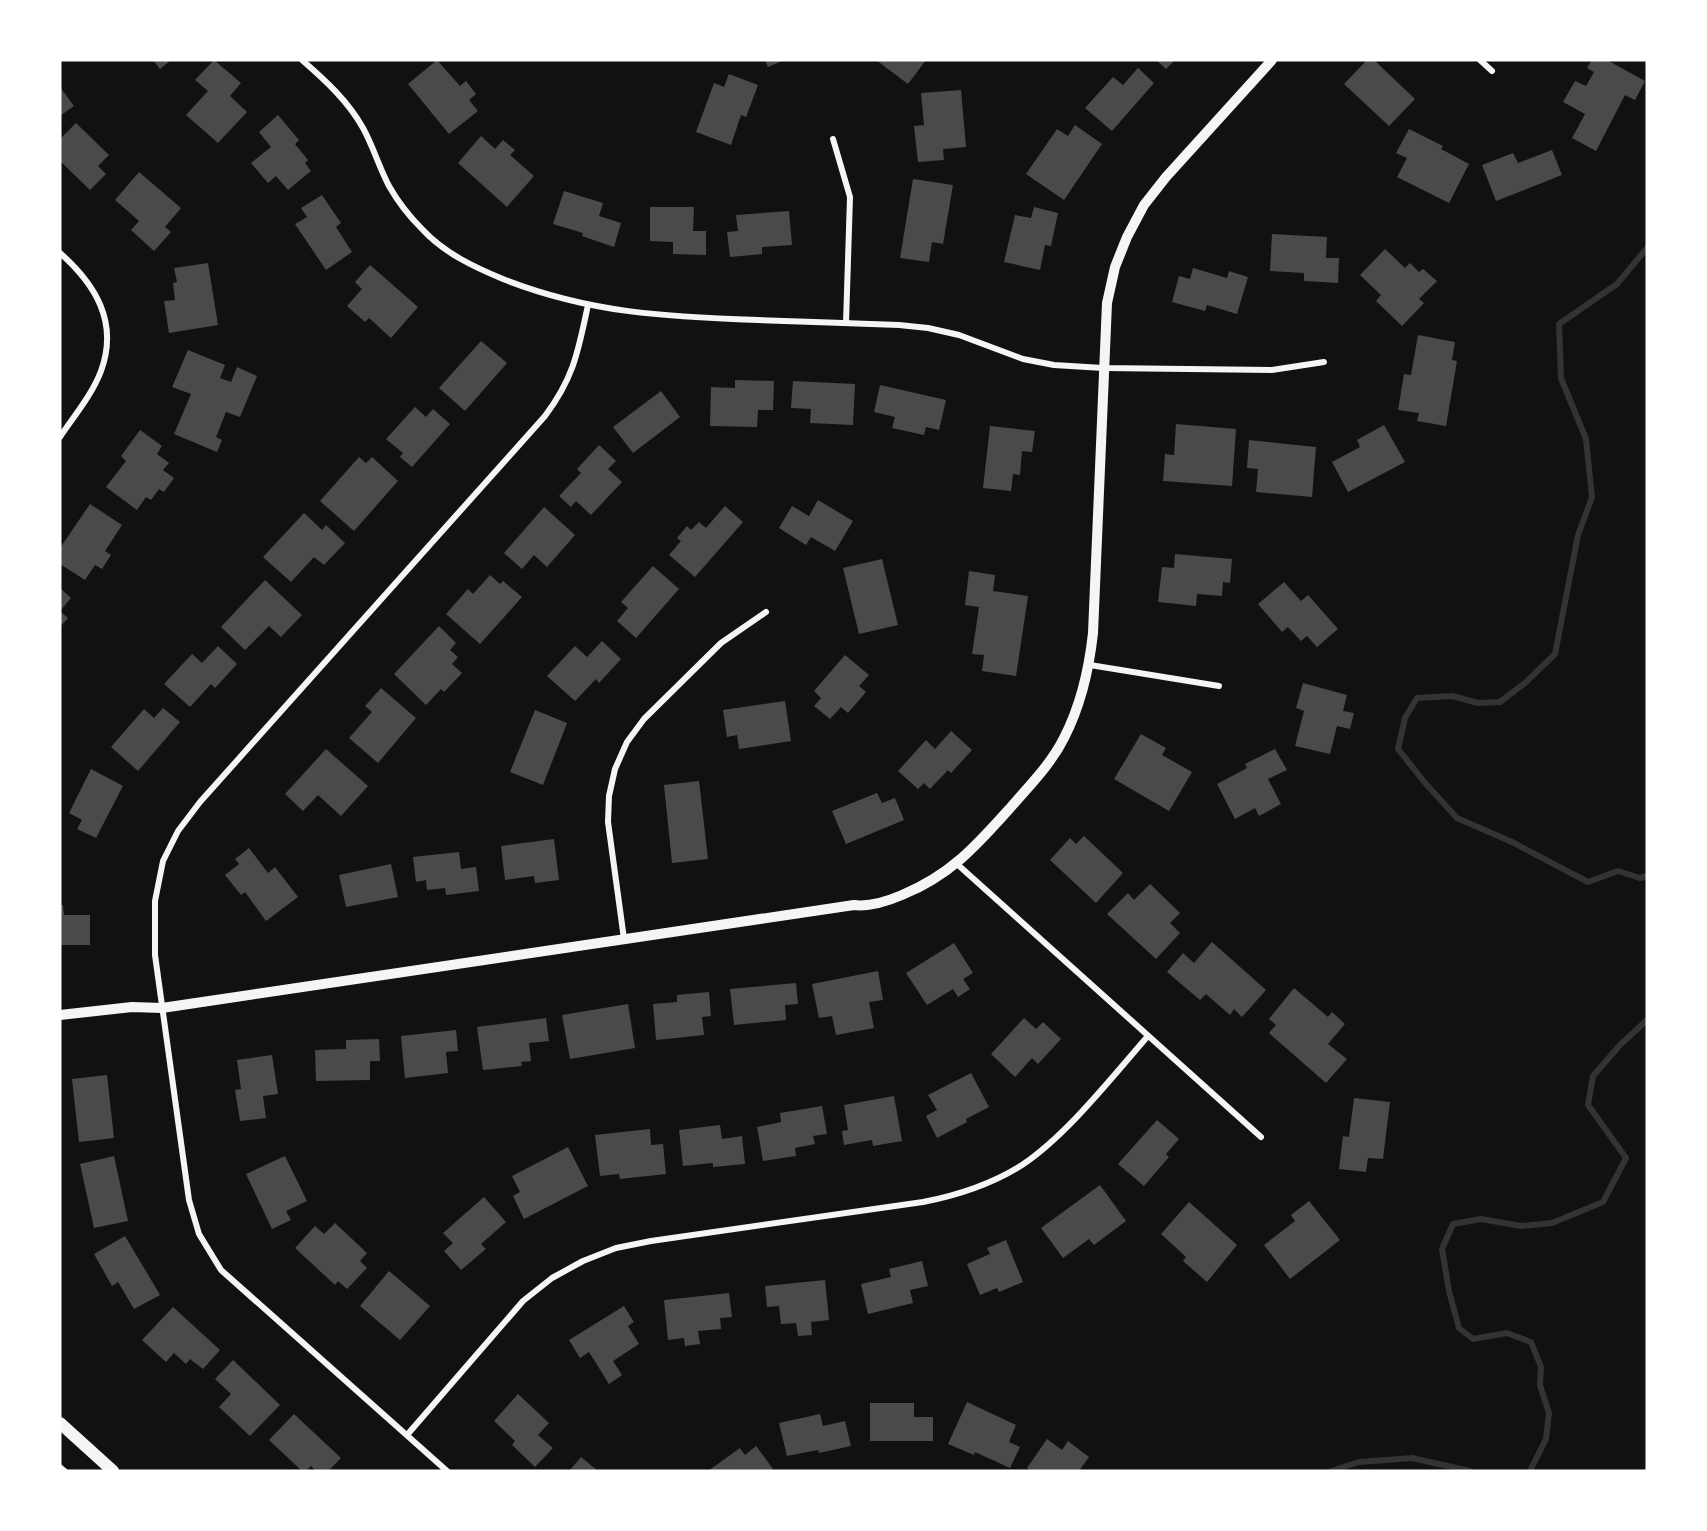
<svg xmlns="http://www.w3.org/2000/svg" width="1707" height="1531" font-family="Signika,sans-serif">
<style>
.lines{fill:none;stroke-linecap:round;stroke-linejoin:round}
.stream{stroke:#333;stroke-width:6}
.building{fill:#4a4a4a}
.path{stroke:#f5f5f5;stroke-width:4}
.minor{stroke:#f5f5f5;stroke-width:6}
.tertiary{stroke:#f5f5f5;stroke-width:10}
.secondary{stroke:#f5f5f5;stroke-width:12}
</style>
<rect width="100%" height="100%" fill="#111"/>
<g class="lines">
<g class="stream">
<path d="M1647,248L1617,284L1559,324L1561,378L1586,439L1592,497L1578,535L1555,654L1525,683L1500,702L1478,703L1452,696L1417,698L1405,718L1398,749L1426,784L1457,818L1512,842L1588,882L1618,871L1640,878L1647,876"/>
<path d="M1331,1471L1359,1462L1412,1458L1470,1471"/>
<path d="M1530,1471L1546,1439L1549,1413L1540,1385L1541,1367L1531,1342L1507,1333L1473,1339L1459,1328L1449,1291L1442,1249L1453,1224L1481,1219L1521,1226L1552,1223L1603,1202L1626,1158L1588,1105L1593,1076L1620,1045L1647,1020"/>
</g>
</g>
<g class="building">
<path d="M153,60H171L160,69Z"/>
<path d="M214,60L241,83L230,96L247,112L218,143L186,115L208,91L195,80Z"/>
<path d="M437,60L460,86L466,81L476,94L469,100L478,111L449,134L408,84Z"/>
<path d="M765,60H784L768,67Z"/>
<path d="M876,60H926L908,84Z"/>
<path d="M1156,60H1175L1166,69Z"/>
<path d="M1367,60H1374L1415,99L1389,126L1344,84Z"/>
<path d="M1592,60H1607L1645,81L1635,100L1625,95L1596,151L1572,138L1585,114L1563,102L1575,81L1586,86L1594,72L1587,68Z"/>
<path d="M1138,68L1154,83L1112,131L1085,108L1113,77L1123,85Z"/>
<path d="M729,74L758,85L746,117L741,115L731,145L696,132L714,83L724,87Z"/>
<path d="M60,87L74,106L60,116Z"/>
<path d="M961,90L966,147L943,149L944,160L918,162L914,126L924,125L921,93Z"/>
<path d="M278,115L299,140L295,144L308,160L305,163L311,171L288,190L276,176L268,183L251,163L271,147L259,132Z"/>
<path d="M76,123L109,155L98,166L106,174L90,190L60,161V139Z"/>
<path d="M1075,125L1102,144L1064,200L1026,174L1057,129L1068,136Z"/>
<path d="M1409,129L1443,146L1441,149L1469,164L1449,203L1397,177L1407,158L1396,153Z"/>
<path d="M481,136L495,149L503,140L515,150L510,155L534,176L507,207L458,163Z"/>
<path d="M1552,150L1562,175L1496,201L1482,165L1513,153L1518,163Z"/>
<path d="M139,172L181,208L165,227L171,232L154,251L131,230L139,221L115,200Z"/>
<path d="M913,179L953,185L943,244L932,242L929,262L900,258Z"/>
<path d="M564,191L603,203L599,216L621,223L614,247L582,236L583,233L553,224Z"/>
<path d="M322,195L341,223L336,227L352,252L326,270L295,224L307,217L301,208Z"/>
<path d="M650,207H694L693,231H706V255L673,254V242L650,241Z"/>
<path d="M1034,207L1058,213L1051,246L1045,245L1040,270L1004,262L1015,215L1031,218Z"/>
<path d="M789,211L792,245L762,247V254L730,257L727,232L738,231L736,215Z"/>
<path d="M1272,234L1327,237L1326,258H1339L1338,283L1304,281V273L1270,271Z"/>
<path d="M1385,249L1405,268L1410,263L1419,272L1423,269L1437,281L1419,299L1424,303L1402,326L1376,301L1381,295L1360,275Z"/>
<path d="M208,263L218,325L169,333L164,301L175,300L173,283L177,282L174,268Z"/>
<path d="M370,265L418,307L391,338L369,318L365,322L347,306L362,289L355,282Z"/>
<path d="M1193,268L1227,278L1229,271L1248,277L1237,314L1207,305L1205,311L1172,302L1179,276L1190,279Z"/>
<path d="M1418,335L1455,342L1452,360L1457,361L1446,426L1417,421L1419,413L1398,410L1404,374L1411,375Z"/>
<path d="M481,341L507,363L465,411L439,388Z"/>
<path d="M188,350L225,365L220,378L231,382L237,367L257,376L240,417L226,412L216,437L222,440L217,452L174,434L191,394L172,387Z"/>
<path d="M735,380L774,381L773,410H758L757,427L710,426L711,387L735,388Z"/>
<path d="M793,381L855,384L853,425L810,423L811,409L791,408Z"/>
<path d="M880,385L946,400L939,430L926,427L924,435L892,428L895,417L874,412Z"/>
<path d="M661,391L680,417L633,453L613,427Z"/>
<path d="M415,407L426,417L433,409L450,424L412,467L400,457L403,453L386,439Z"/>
<path d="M1176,424L1236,429L1232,486L1163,481L1165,454L1174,455Z"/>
<path d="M1384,425L1405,462L1348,492L1332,462L1360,447L1357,440Z"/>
<path d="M990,426L1035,431L1032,452L1022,451L1020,475L1013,474L1011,491L983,488Z"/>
<path d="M140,430L162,446L157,454L169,463L163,470L174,478L164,492L159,489L151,500L146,497L137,510L106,487L126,461L121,456Z"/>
<path d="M1249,440L1316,447L1312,497L1256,492L1258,469L1247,468Z"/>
<path d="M599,445L616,461L608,469L622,482L591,515L576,501L571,507L559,496L581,473L577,469Z"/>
<path d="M359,457L366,463L372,457L398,481L354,531L320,501Z"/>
<path d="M818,500L853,521L835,551L811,537L806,545L779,528L792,506L809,516Z"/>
<path d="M90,504L122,525L105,551L111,555L102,569L95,565L85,580L60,564V548Z"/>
<path d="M725,506L743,522L695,577L669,555L681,541L677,538L687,526L691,530L699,522L706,528Z"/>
<path d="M544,507L575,535L547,567L534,555L522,569L504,553Z"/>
<path d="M304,513L322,530L326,525L345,543L324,565L314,557L291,582L263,557Z"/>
<path d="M1175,554L1232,559L1230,583L1223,582L1222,596L1197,594L1196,606L1158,602L1162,567L1174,568Z"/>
<path d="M882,559L898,625L859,634L843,568Z"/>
<path d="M653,566L679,589L636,638L617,621L628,608L621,602Z"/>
<path d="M969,571L995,575L993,591L1028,596L1016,676L982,671L984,655L972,654L979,607L965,605Z"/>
<path d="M490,575L500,584L503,581L522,597L480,644L446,614L468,589L473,594Z"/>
<path d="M265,580L302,615L281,637L269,626L245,650L221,627Z"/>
<path d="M1284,582L1301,601L1308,595L1338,629L1317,647L1307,636L1301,641L1288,627L1282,632L1258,604Z"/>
<path d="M60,588L71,598L60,611L68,618L60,627Z"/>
<path d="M439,626L456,643L450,650L458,657L452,664L462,673L444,692L441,689L426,705L394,674Z"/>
<path d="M602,641L621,659L599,683L596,679L575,701L547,676L575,646L587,657Z"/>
<path d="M218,646L237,664L215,688L211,684L190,707L164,684L192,654L202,663Z"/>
<path d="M845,655L869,675L859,686L866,692L848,713L841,707L830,719L814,706L821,698L814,691Z"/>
<path d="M1303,683L1347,695L1343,711L1354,713L1350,729L1337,726L1330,754L1295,746L1304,711L1296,708Z"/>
<path d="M381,688L416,718L378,763L349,738L372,712L365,706Z"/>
<path d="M785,701L791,741L739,749L737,735L727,737L723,710Z"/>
<path d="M163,708L180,722L138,771L111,747L144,709L154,718Z"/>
<path d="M535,710L567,723L543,785L510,772Z"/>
<path d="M951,731L972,750L951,773L948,770L930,789L924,783L918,789L898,771L926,740L935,749Z"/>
<path d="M1141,734L1166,748L1162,755L1192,772L1169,811L1114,779Z"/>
<path d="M326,749L368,786L341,816L318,795L303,811L285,794Z"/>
<path d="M1275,749L1287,770L1268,779L1281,804L1259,816L1255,808L1235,819L1217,784L1247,768L1245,764Z"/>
<path d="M91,769L123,786L96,838L77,829L82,820L69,813Z"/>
<path d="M699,781L708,859L672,863L664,785Z"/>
<path d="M877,793L882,803L895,798L904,820L846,844L832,811Z"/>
<path d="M1084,836L1123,873L1096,903L1050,860L1070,838L1076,844Z"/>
<path d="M554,839L559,880L535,883L534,876L505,880L501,846Z"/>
<path d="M249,848L268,873L275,867L298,897L266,921L245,892L241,895L225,875L239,864L235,859Z"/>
<path d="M459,852L461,869L476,867L479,891L446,895L445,888L427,890L426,880L416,882L413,857Z"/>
<path d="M391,864L398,897L346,907L339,875Z"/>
<path d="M1150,884L1180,913L1170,923L1180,933L1156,959L1107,914L1128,893L1134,900Z"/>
<path d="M60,905H63L64,915H90V945H60Z"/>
<path d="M1212,942L1266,990L1242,1017L1234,1009L1230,1015L1206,994L1200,1000L1167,972L1183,953L1194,963Z"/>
<path d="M954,943L973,973L963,979L970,989L958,997L953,989L927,1005L906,973Z"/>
<path d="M878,971L883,1000L869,1002L874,1028L836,1035L832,1016L819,1018L812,984Z"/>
<path d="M796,983L798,1004L785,1005L786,1020L734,1025L730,989Z"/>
<path d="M1294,988L1328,1017L1332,1012L1345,1024L1328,1044L1347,1059L1326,1083L1269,1033L1276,1025L1269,1019Z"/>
<path d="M709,992L711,1016L702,1017L704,1035L656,1040L653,1004L677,1002V995Z"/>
<path d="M628,1004L635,1048L570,1059L562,1015Z"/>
<path d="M546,1018L549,1041L529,1043L531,1061L521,1062L522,1066L483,1070L477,1027Z"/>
<path d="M1024,1018L1036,1029L1043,1022L1061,1039L1038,1064L1032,1058L1015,1077L991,1054Z"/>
<path d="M456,1030L458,1051L446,1052L448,1073L405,1078L401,1036Z"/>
<path d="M379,1039L380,1061H370V1080L316,1081L315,1050L346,1049V1040Z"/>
<path d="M272,1055L278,1094L263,1096L266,1118L240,1121L235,1090L241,1089L237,1060Z"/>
<path d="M971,1073L989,1107L966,1119L967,1122L937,1138L926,1116L937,1110L928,1095Z"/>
<path d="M107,1075L114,1138L79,1142L72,1079Z"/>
<path d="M894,1096L902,1141L873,1146L872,1140L844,1145L842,1131L848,1130L844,1105Z"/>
<path d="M1354,1098L1390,1102L1383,1159L1368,1158L1366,1172L1339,1169L1343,1136L1349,1137Z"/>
<path d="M822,1106L827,1134L813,1136L815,1144L795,1148L796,1156L763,1161L757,1127L781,1122L780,1113Z"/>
<path d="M1157,1120L1179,1139L1166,1154L1169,1157L1144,1186L1118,1164Z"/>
<path d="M720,1125L722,1139L742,1136L745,1164L713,1167V1163L683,1166L679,1130Z"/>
<path d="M650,1129L651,1145L663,1144L666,1174L620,1179L619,1174L600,1176L595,1135Z"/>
<path d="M568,1147L588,1186L524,1219L513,1196L520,1192L512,1176Z"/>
<path d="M114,1156L128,1221L94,1228L80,1164Z"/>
<path d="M285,1156L307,1201L286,1211L291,1220L272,1229L246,1174Z"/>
<path d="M1100,1185L1126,1221L1094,1245L1089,1239L1063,1258L1041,1228Z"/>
<path d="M484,1197L506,1222L481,1244L486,1249L461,1270L444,1251L453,1243L443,1233Z"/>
<path d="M1309,1201L1340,1240L1290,1279L1264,1245L1295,1221L1291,1215Z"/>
<path d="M1189,1202L1237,1245L1207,1282L1183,1261L1186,1257L1161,1234Z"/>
<path d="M335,1223L367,1253L360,1261L367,1268L347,1289L338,1281L335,1285L295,1248L315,1226L324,1234Z"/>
<path d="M125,1236L160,1295L134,1309L118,1282L112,1286L94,1254Z"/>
<path d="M1006,1240L1023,1282L999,1292L997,1288L980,1295L967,1264L990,1254L987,1248Z"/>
<path d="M922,1261L928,1286L910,1290L913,1303L868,1314L861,1284L891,1277L889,1269Z"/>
<path d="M389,1271L430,1306L400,1340L360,1306Z"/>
<path d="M825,1280L829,1320L811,1322L812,1335L798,1336L796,1323L781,1324L779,1306L767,1307L765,1286Z"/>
<path d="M729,1293L732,1317L720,1318L721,1329L698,1331L700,1344L685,1346L684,1338L668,1340L664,1300Z"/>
<path d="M624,1306L634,1322L628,1326L639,1344L613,1361L622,1375L609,1384L589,1352L580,1358L569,1340Z"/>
<path d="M173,1307L220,1350L203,1369L190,1359L186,1364L174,1353L166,1362L142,1340Z"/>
<path d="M233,1360L280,1405L250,1436L219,1407L231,1394L215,1379Z"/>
<path d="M518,1394L549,1423L538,1435L553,1448L535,1467L512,1445L515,1441L494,1421Z"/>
<path d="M967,1402L1016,1425L1009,1442L1020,1447L1010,1468L975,1452L974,1455L948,1444Z"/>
<path d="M870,1403H914V1417H933V1441H870Z"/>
<path d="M294,1414L341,1458L328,1471H316L311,1466L306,1471H302L269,1440Z"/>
<path d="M820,1414L823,1426L845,1421L851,1446L819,1453L818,1450L787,1456L779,1423Z"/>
<path d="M1047,1439L1062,1450L1068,1441L1089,1457L1079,1471H1031L1027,1468Z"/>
<path d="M756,1446L773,1469L771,1471H708L740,1448L745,1455Z"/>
<path d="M581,1457L598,1471H569Z"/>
</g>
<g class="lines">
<path class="path" d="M60,1466L66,1471"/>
<g class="minor">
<path d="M302,60C325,80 348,101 363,128C373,146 379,167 389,186C398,202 409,216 422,229C444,253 474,267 503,279C589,313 667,317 758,320C805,322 852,323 899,325L928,328L959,335L1023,359L1054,365L1103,368L1272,370L1324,362"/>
<path d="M1480,60L1492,71"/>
<path d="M833,139L850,197L846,323"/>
<path d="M60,253C95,284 119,322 101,371C92,395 74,416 60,437"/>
<path d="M1090,665L1219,686"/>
<path d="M957,864L1261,1137"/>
<path d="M624,939L608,822L609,796L615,769L627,742L644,719L721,643L766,612"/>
<path d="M407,1435L523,1301L552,1278L583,1261L616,1248L651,1241L923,1202C959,1195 992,1184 1022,1165C1067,1135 1112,1077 1148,1036"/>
<path d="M447,1471L221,1270L199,1234L189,1200L155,955V901L163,861L178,831L200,802L545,416C574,377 578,352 588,305"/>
</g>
<path class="tertiary" d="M60,1015L132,1007L162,1008L854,905C870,907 888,901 902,895C951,875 977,845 1011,807C1030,785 1051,764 1064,738C1081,705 1089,670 1093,633L1107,303L1115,267L1127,237L1144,205L1166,177L1272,60"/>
<path class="secondary" d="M60,1423L113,1471"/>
</g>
<rect width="1707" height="1531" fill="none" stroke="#ffffff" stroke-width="123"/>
</svg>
